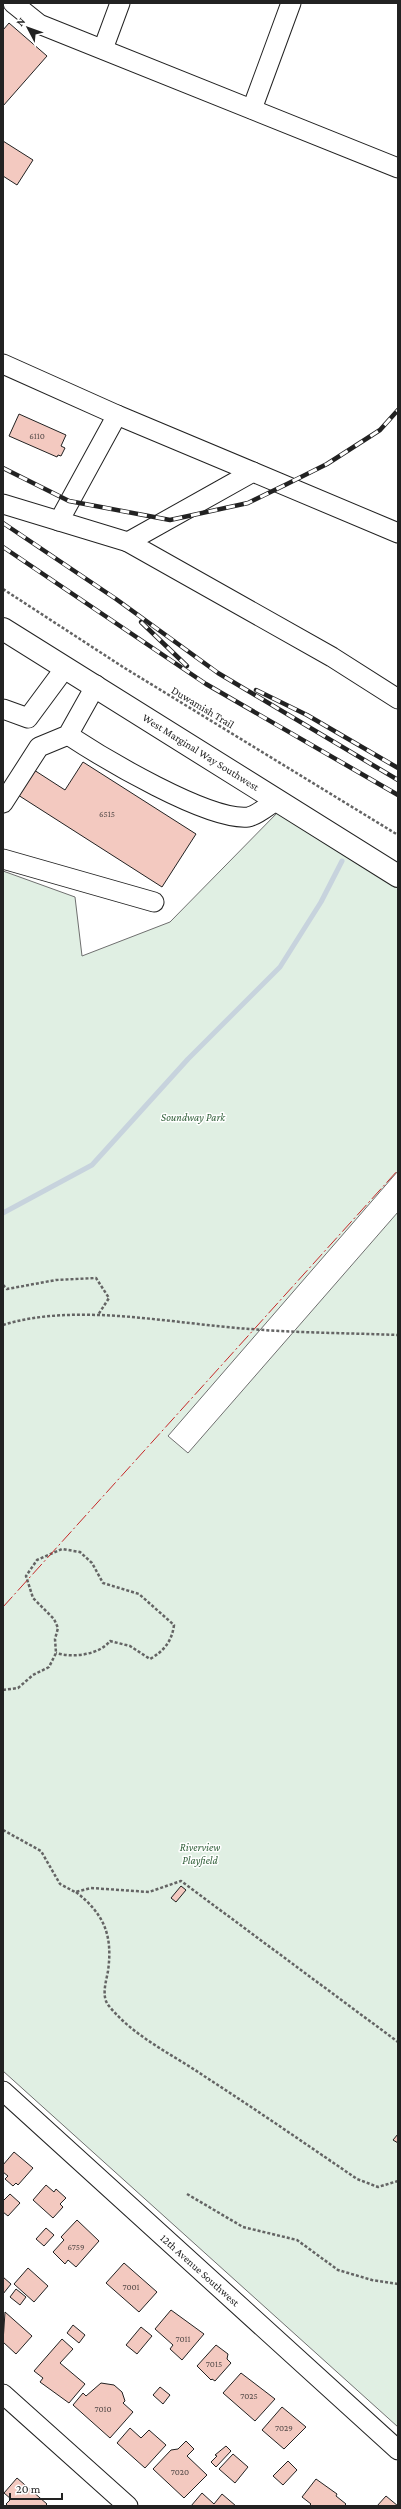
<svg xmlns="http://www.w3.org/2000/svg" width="401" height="2509" font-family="'Crimson Pro',serif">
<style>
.green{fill:#e0efe3;stroke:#6f6f6f}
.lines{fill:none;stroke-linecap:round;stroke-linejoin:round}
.stream{stroke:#c7d3dd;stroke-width:5}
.building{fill:#f3c9c0;stroke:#222}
.minor-casing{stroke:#222;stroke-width:21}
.major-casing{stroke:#222;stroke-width:24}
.path{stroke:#646464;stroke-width:2.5;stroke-dasharray:3 2;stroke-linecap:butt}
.minor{stroke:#fff;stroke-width:19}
.major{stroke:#fff;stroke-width:22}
.rail-casing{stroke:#222;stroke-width:4.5}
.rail{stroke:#fff;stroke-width:3;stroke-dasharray:9;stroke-linecap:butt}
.power{stroke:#c62828;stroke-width:1;stroke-dasharray:14 3 2 3;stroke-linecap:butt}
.labels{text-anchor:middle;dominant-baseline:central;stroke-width:3;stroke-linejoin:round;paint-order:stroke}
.number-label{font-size:9px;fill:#564c4a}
.street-label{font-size:11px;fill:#222;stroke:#fff}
.park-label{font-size:11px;font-style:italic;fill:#2f5e38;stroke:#fff}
</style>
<rect width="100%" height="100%" fill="#fff"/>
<path class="green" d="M280,810L398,883V1171L168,1436L188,1453L398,1212V2427L3,2071V871L75,897L82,956L170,922Z"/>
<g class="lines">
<path class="stream" d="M3,1213L92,1165L188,1059L280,967L321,902L342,861"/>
</g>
<g class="building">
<path d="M9,23L47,56L3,106V30Z"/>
<path d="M3,141L33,160L17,185L3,176Z"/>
<path d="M19,414L66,435L61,446L65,448L61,456L58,455L57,457L9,436Z"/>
<path d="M83,762L196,834L162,887L18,795L34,770L65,790Z"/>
<path d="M181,1886L186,1890L176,1902L171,1898Z"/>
<path d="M398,2134V2143L393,2140Z"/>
<path d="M14,2152L33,2168L18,2185L16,2183L13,2186L5,2179L8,2176L3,2172V2165Z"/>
<path d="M46,2185L54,2192L56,2189L66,2198L60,2204L63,2207L53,2218L33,2200Z"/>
<path d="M10,2194L20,2203L8,2216L3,2212V2201Z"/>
<path d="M77,2220L99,2241L76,2267L68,2260L65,2264L53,2252L64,2240L61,2237Z"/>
<path d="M46,2228L54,2235L44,2246L36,2239Z"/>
<path d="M124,2263L157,2292L139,2312L106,2283Z"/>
<path d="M28,2268L48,2286L34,2302L14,2284Z"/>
<path d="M3,2277L11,2284L3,2294Z"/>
<path d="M16,2289L26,2297L20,2305L10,2297Z"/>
<path d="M171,2310L204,2334L182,2360L170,2349L173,2345L155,2329Z"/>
<path d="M5,2312L32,2336L16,2354L3,2342Z"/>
<path d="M73,2325L85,2335L79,2343L67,2333Z"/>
<path d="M141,2327L152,2336L137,2354L126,2345Z"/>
<path d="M62,2339L73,2349L60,2363L85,2384L69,2403L40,2382L43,2378L34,2371Z"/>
<path d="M216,2345L228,2354L227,2359L231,2363L215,2381L212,2379L211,2380L197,2366Z"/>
<path d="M241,2373L275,2399L255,2421L223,2393Z"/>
<path d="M101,2383L114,2385L122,2392L125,2401L123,2403L133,2412L110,2438L73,2405L83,2393L86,2396Z"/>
<path d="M160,2387L170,2395L163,2404L153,2395Z"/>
<path d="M282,2407L306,2427L284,2449L262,2430Z"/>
<path d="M130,2428L141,2438L149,2430L166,2445L145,2468L117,2443Z"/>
<path d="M186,2441L194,2449L187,2456L207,2475L184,2498L153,2469L171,2450L178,2449Z"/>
<path d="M226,2446L231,2451L216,2467L211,2462L217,2456L215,2455Z"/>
<path d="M233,2454L248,2467L235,2483L219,2469Z"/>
<path d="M288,2461L297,2470L283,2485L273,2476Z"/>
<path d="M17,2478L47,2504L45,2506H8L6,2504L11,2499L4,2493Z"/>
<path d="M316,2479L337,2494L336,2496L346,2504L344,2506H309L311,2504L302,2497Z"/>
<path d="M202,2493L214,2504L222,2494L236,2506H191Z"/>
<path d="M386,2496L398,2506H377Z"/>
</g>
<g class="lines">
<g class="minor-casing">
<g id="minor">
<path d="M13,3L39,24L398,168"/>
<path d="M103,49L120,3"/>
<path d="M252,109L291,3"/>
<path d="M3,364L117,415L59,521"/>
<path d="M117,415L253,472"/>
<path d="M3,504L128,542"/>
<path d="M398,533L253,472L128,542L332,657L398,699"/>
<path d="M3,709L28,718L65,668"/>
<path d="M68,735C103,758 208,821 248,817C256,816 269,805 277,800"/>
<path d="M3,803L39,747L68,735L96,685"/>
<path d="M3,859L154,902"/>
<path d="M3,2091L398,2450"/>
<path d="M3,2394L128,2506"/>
</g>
</g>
<g class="major-casing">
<path id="major" d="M3,629L398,876"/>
</g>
<g class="path">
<path d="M3,589L123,667L398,835"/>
<path d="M3,1285L7,1289L56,1280L96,1278L109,1298L98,1315"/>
<path d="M3,1325C76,1302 174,1324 250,1329C299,1333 349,1333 398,1335"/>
<path d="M3,1690L18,1688L33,1675L49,1667L56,1653L55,1639L58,1628L54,1619L33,1598L26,1576L37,1560L62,1549L80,1552L92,1563L103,1583L139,1594L174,1625C172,1641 164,1651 150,1659L130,1646L110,1641C99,1655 73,1658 56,1653"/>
<path d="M3,1830L41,1851L60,1884L75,1892L91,1888L149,1892L181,1881L398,2042"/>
<path d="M76,1892C104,1914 113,1935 108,1971C106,1982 101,1997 109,2006C134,2037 172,2054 204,2076C255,2109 306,2144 357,2179L378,2187L398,2181"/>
<path d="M187,2194L243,2227L297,2240L338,2270L372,2280L398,2284"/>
</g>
<use href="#minor" class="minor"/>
<use href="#major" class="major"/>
<g class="rail-casing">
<g id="rail">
<path d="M3,468L69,501L170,520L248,503L285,485L327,464L380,430L398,410"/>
<path d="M3,523L116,599L218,673L398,780"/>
<path d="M3,547L206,684L398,795"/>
<path d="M141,622L187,666"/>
<path d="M256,690L307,715L398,768"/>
</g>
</g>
<use href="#rail" class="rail"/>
<path class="power" d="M3,1607L398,1170"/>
</g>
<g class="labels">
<g class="number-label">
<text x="37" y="436">6110</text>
<text x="107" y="814">6515</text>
<text x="76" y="2247">6759</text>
<text x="131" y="2287">7001</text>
<text x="183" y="2339">7011</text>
<text x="214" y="2364">7015</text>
<text x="249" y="2396">7025</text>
<text x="103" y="2409">7010</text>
<text x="284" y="2428">7029</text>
<text x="180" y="2472">7020</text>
</g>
<g class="street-label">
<text transform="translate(203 707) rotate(31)">Duwamish Trail</text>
<text transform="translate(201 752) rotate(32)">West Marginal Way Southwest</text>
<text transform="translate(200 2270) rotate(42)">12th Avenue Southwest</text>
</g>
<g class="park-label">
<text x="193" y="1117">Soundway Park</text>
<text x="200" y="1847">Riverview<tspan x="200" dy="13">Playfield</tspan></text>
</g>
</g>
<rect width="401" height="2509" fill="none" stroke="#222222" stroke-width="8"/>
<g transform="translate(28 28) rotate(311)" stroke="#ffffff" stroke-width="3" paint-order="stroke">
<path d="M0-3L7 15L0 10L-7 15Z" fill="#222222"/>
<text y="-6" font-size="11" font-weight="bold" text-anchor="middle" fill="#222222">N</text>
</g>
<path d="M10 2493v6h52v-6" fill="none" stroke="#222222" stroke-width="2"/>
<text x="16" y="2493" font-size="12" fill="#222222" stroke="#ffffff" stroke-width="3" paint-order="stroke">20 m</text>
</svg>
